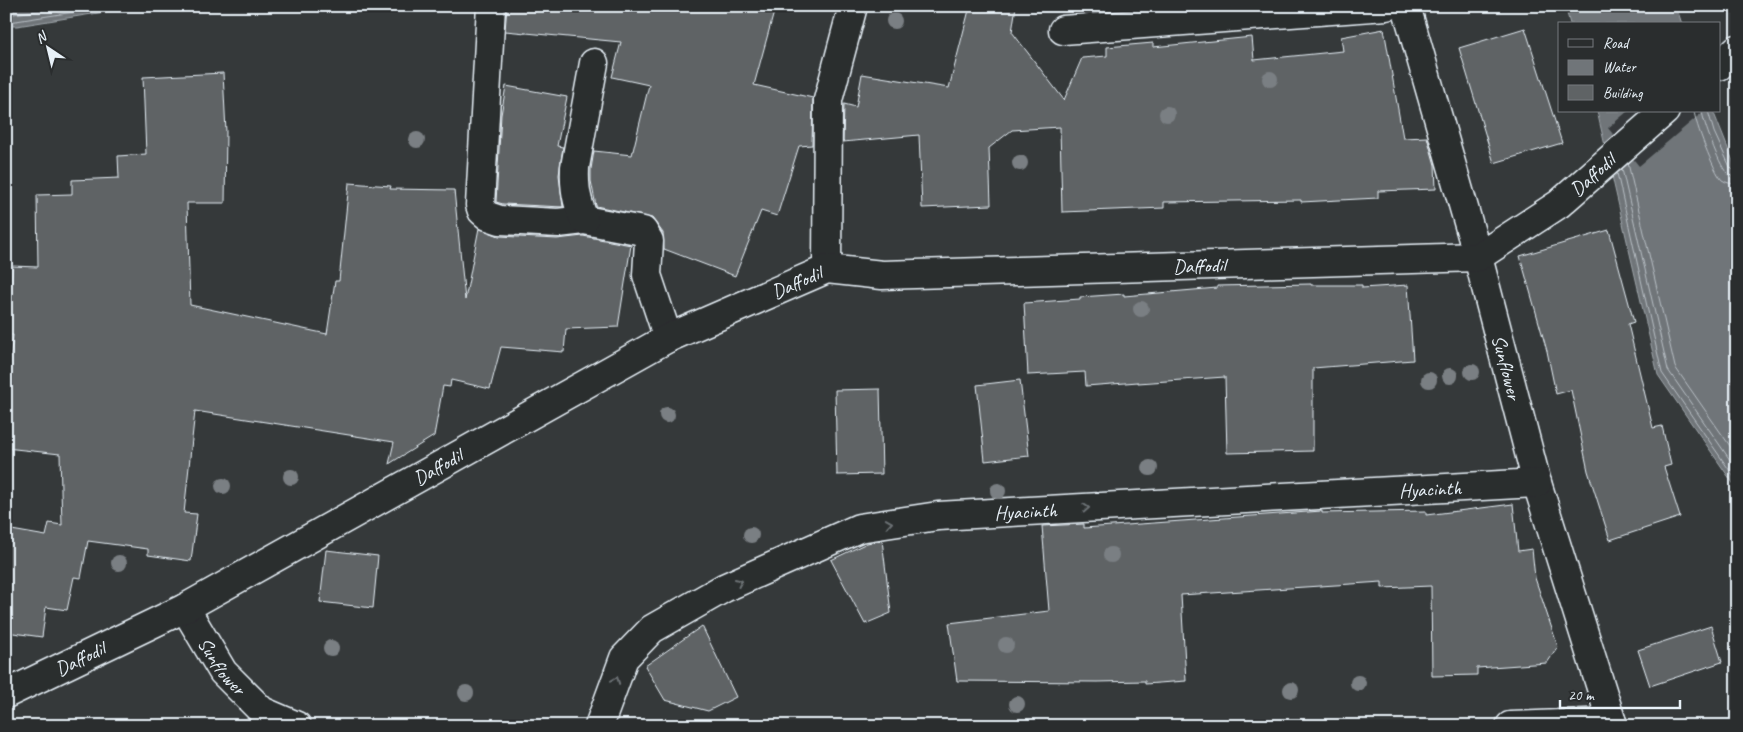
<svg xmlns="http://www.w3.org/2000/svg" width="1743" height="732" font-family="Caveat,sans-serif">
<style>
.water{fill:#707579;stroke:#a0a7ac}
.pier{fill:#35393a}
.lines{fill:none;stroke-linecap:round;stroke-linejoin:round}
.shore{stroke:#b8bfc5;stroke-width:1}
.building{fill:#5f6365;stroke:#e8f1f8}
.street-casing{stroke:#e8f1f8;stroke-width:31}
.street{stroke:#2a2d2e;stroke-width:28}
.tree{fill:#7a7f83}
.oneway{stroke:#6c7275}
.labels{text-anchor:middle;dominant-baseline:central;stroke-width:4;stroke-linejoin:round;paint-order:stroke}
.street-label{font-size:20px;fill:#e8f1f8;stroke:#2a2d2e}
</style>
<rect width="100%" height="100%" fill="#35393a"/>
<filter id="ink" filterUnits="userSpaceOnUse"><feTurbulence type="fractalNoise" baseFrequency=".02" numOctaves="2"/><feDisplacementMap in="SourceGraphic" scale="10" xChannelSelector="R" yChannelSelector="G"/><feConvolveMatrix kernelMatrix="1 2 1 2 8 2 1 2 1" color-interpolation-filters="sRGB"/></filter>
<g filter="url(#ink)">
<g class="water">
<path d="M6,6H127L117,10L17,26H6Z"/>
<path d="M1565,6H1676L1682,24H1570Z"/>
<path d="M1597,111H1713L1737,171V489L1658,375Z"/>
</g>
<path class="pier" d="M1628,111H1704L1639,166L1608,128Z"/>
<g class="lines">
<g class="shore">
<path d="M6,15L72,6"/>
<path d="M6,22L16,21L112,6"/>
<path d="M1694,111C1695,123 1714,172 1722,180C1727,183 1731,184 1737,184"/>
<path d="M1702,111C1703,122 1719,164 1726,172C1729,176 1732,177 1737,177"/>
<path d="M1708,111L1714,132L1730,167L1733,170L1737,171"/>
<path d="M1628,163L1675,367L1737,456"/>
<path d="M1622,169L1668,370L1737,470"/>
<path d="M1617,173L1662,373L1737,481"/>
</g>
</g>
<g class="building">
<path d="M507,6H752L774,12L754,85L813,98L812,145L799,146L777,216L761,211L735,276L664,249L663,233L652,218L596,206L591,181V169L594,151L632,155L649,85L612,77L621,42L505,31Z"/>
<path d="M970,6H1016L1012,32L1064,100L1082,58L1107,56V47L1153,43V47L1252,37L1254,60L1343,51L1341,37L1384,29L1403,138L1427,137L1435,165L1436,189L1378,191V198L1301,202V200L1164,202V208L1062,212L1060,127L1012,130L989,148L991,205L922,208L919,135L843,142L844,104L856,107L862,74L949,88Z"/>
<path d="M1525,28L1562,143L1494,163L1459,48Z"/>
<path d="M223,73L226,132L225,203H187L190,305L327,334L335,281H339L349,183L391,186L390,189L454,190L465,300L479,228L499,236L557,239L583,236L631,245L618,327L566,329L564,352L501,347L490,389L451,380L450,387L443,386L434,436L389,464L394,442L195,411L184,513L197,514L191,561L148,555V549L88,541L81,578L74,577L67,610L46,607L42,637L6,632V529L46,536L49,523L62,525L60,454L6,448V391L13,335H9L12,266L38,267L37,195L72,194V180L119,178L118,156L146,154L143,77Z"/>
<path d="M506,86L567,97L557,146L563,147L559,175L563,207L503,204L496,202L501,115Z"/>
<path d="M1609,230L1634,322L1628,324L1653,428L1662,426L1671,465L1664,467L1680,517L1610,540L1588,471L1571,390L1556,394L1547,351L1520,256Z"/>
<path d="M1311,284V285H1362V288L1408,285L1413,360L1313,368V451L1227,453L1225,377L1138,383V382L1086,386L1085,372L1028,375L1024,303L1080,299V297L1124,294V296L1217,288V286Z"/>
<path d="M1020,380L1029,456L985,461L977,385Z"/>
<path d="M880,389L882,474L837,475L835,390Z"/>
<path d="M1513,504L1518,551L1532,549L1535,578L1558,647L1547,663L1477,668V675L1432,676L1431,586L1382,588V582L1181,595L1186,681L1145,684V681L1097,682L957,681L949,623L1049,611L1042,526L1084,524V528L1322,511V513L1426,511V515Z"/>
<path d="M882,540L891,613L865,624L831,560L867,543Z"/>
<path d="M326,550L378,556L373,608L320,602Z"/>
<path d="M702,626L736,697L708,711L665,700L645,666Z"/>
<path d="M1711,626L1722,662L1650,686L1638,650Z"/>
</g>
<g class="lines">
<g class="street-casing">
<g id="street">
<path d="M491,6L480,205L482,211L488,216L500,220L558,223L584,220L643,231L649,241L647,275L668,338"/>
<path id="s1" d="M1406,6L1478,257L1537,483L1613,726"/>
<path d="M1063,30L1386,6"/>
<path d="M1719,66L1737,49"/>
<path d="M584,220C577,201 574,189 575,167L594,63"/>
<path d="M827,269L828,100L853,6"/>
<path id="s2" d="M185,608L223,672L262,711L297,726"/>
<path id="s3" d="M6,694L185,608L668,338L827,269L882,275L1478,257L1559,204L1665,111"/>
<path id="s4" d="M599,726L624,658L652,629L724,588L859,528L938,516L1537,483"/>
<path d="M1510,726L1612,722"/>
</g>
</g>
<use href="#street" class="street"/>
</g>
<g class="tree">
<circle cx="894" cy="21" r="8"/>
<circle cx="1270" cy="79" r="8"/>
<circle cx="1167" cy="114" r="8"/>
<circle cx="417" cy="140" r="8"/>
<circle cx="1020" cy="163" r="8"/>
<circle cx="1141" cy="309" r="8"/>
<circle cx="1472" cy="372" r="8"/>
<circle cx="1450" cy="376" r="8"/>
<circle cx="1429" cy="380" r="8"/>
<circle cx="667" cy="415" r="8"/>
<circle cx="1150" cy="468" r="8"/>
<circle cx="291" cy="477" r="8"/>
<circle cx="223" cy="486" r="8"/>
<circle cx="998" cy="491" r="8"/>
<circle cx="751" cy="535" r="8"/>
<circle cx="1111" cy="555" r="8"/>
<circle cx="119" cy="563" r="8"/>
<circle cx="1006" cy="645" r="8"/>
<circle cx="331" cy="648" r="8"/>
<circle cx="1358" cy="683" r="8"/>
<circle cx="1291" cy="690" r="8"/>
<circle cx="466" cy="693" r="8"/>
<circle cx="1017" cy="704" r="8"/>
</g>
<defs><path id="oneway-chevron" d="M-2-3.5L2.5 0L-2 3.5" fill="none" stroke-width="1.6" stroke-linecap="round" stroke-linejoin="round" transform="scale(1.25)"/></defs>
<g class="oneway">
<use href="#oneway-chevron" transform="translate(1086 508) rotate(-3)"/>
<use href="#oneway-chevron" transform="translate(889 523) rotate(-9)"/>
<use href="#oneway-chevron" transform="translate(739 582) rotate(-24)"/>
<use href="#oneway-chevron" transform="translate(616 680) rotate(-69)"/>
</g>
</g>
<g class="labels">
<g class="street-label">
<text stroke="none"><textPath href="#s3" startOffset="1718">Daffodil</textPath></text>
<text stroke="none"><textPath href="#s3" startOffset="1298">Daffodil</textPath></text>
<text stroke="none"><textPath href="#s3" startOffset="892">Daffodil</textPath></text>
<text stroke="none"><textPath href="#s1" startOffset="375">Sunflower</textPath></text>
<text stroke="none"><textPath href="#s3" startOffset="488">Daffodil</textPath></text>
<text stroke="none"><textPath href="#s4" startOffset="916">Hyacinth</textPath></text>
<text stroke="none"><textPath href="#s4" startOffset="511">Hyacinth</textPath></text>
<text stroke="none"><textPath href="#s3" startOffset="82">Daffodil</textPath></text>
<text stroke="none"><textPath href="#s2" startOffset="69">Sunflower</textPath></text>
</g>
</g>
<rect width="1743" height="732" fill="none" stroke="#2a2d2e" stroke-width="25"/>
<rect x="12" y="12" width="1718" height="707" fill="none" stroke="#e8f1f8" stroke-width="2" filter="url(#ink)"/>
<rect x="1558" y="22" width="162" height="90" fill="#2a2d2e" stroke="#767b7f"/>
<rect x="1568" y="39" width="25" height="8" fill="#2a2d2e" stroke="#767b7f"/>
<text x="1603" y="48" font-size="15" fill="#e8f1f8">Road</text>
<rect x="1568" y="60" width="25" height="15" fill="#707579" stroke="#767b7f"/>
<text x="1603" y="72" font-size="15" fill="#e8f1f8">Water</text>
<rect x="1568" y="85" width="25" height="15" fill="#5f6365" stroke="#767b7f"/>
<text x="1603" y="98" font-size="15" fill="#e8f1f8">Building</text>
<g transform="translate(48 48) rotate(325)" stroke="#2a2d2e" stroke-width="4" paint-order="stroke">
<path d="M0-4L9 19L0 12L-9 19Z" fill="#e8f1f8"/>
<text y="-8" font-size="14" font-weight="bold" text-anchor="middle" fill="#e8f1f8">N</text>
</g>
<path d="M1560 700v8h120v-8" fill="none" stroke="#e8f1f8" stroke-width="2.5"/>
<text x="1568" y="700" font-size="15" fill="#e8f1f8" stroke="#2a2d2e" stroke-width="4" paint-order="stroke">20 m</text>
</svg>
